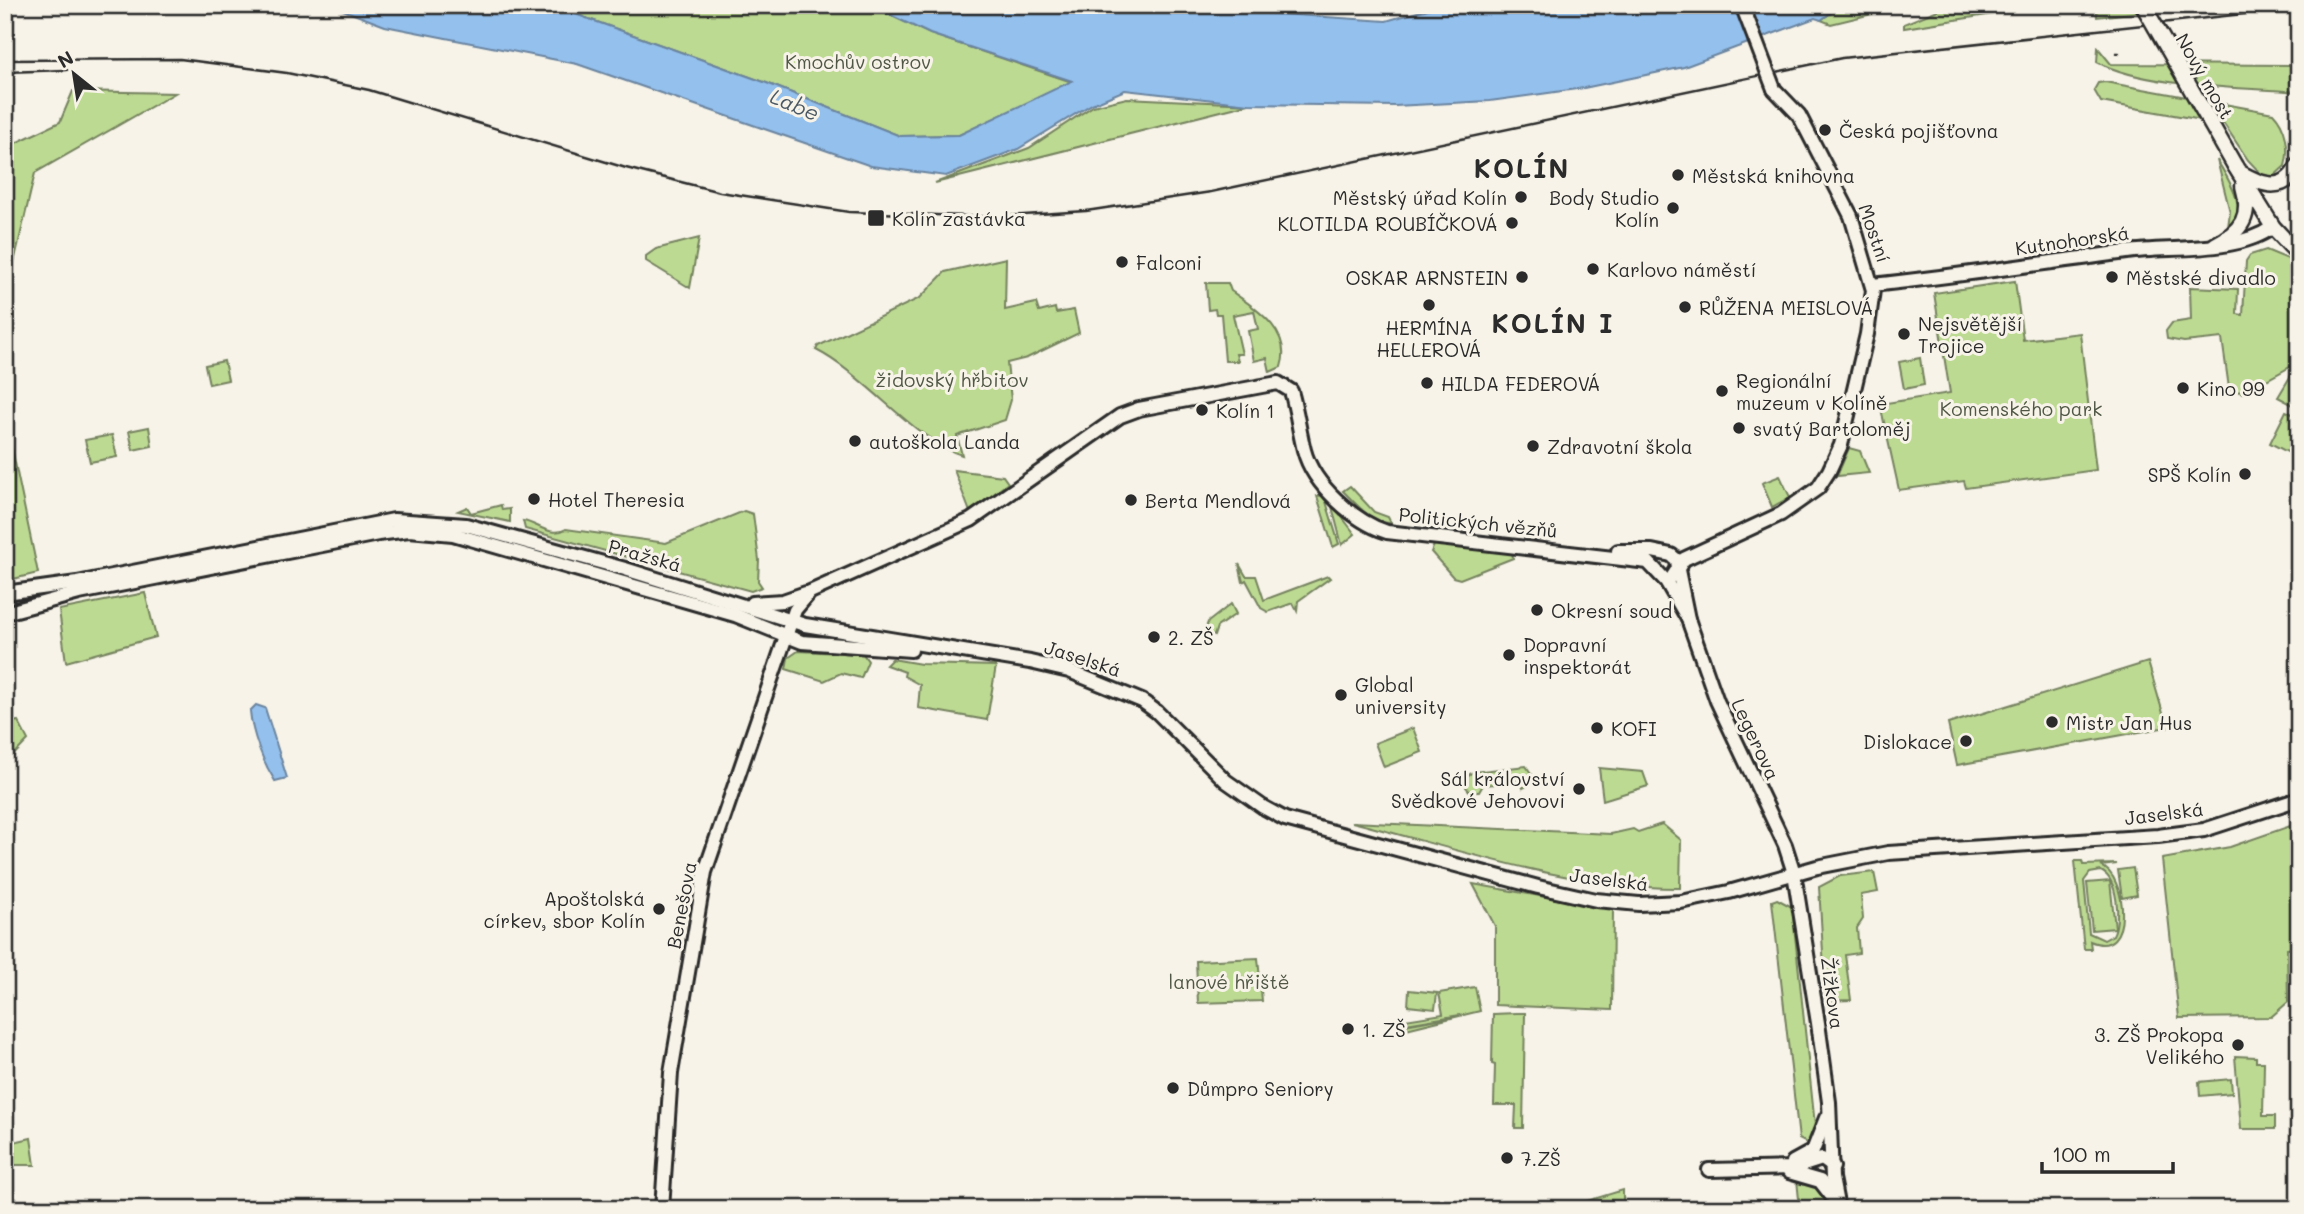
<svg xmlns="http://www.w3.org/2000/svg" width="2304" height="1214" font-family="Mali,sans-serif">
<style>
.green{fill:#bdda92;stroke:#74825e;stroke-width:2;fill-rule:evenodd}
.water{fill:#94c0ed;stroke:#6a849f;stroke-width:2}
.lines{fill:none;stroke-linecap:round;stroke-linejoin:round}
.tertiary-casing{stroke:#2b2b2b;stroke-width:18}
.secondary-casing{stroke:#2b2b2b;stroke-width:19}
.tertiary{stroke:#f7f3e8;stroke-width:12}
.secondary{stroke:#f7f3e8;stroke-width:14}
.rail{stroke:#2b2b2b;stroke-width:2.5}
.tertiary-bridge-casing{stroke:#2b2b2b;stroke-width:18;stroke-linecap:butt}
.secondary-bridge-casing{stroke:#2b2b2b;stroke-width:19;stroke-linecap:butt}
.tertiary-bridge{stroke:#f7f3e8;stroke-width:12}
.secondary-bridge{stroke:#f7f3e8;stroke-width:14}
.poi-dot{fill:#2b2b2b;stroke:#f7f3e8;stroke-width:2.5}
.labels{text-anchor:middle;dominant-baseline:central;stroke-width:6;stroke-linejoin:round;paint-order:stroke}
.park-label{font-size:19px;fill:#505745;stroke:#f7f3e8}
.street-label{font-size:19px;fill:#2b2b2b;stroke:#f7f3e8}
.poi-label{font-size:19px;fill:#2b2b2b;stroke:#f7f3e8;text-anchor:start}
.water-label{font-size:21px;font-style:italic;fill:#4a5865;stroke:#f7f3e8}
.district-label{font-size:26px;font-weight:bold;letter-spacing:2px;fill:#2b2b2b;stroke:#f7f3e8}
</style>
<rect width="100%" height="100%" fill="#f7f3e8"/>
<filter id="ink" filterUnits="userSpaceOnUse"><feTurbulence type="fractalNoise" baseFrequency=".0143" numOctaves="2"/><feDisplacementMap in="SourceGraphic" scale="14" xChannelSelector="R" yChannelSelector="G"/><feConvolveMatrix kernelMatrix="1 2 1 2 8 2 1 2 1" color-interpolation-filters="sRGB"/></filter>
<g filter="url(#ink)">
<g class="green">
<path d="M550,5H869L930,34L1072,82L959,135L900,136L764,82Z"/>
<path d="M1849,5H1909L1831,24L1821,20L1835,10Z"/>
<path d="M1950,5H1988L1989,11L1995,10L1993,14L1904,28V24Z"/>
<path d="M2096,5H2203L2097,17Z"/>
<path d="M2098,48L2111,64L2299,65V92C2241,87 2147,88 2097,62Z"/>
<path d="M2105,82L2273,113C2286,126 2290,148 2285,166L2273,177H2264L2248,160L2224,124L2101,102L2094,90L2098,83Z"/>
<path d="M73,91L175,93L35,173L5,301V148L60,122Z"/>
<path d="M1127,98L1249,104L935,183L1029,148L1093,106Z"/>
<path d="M2217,160C2227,178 2251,210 2228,227L2230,212Z"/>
<path d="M699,238L690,288L646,261V256L656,249Z"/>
<path d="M2266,250L2288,259L2299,270V362L2243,393L2229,388L2222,338L2184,342L2167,339L2166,331L2172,323L2191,320L2190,287L2238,289L2237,314L2243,315L2246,261L2250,255Z"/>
<path d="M1006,258L1005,310L1036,303L1039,312L1055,308L1056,313L1074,310L1079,333L1027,358L1007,363L1011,400L1005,420L957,436L962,455C917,442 864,374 816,350L818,346L920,298L945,272Z"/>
<path d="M2015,281L2023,340L2080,333L2096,470L1966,488L1964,481L1899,490L1880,404L1950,393L1934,293Z"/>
<path d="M1206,283H1228L1231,291C1255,308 1293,331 1281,367L1270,372L1267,358L1254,361L1248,331L1258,329L1254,311L1233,315L1242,354H1236L1238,361H1225L1221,314H1216L1215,309L1208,310Z"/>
<path d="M1920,358L1924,385L1904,389L1899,362Z"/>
<path d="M224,361L228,380L209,384L205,365Z"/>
<path d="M2296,367L2299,369V395L2293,405L2278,397Z"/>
<path d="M2286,411L2299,417V439L2291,454L2270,443Z"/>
<path d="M5,415L38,573L5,581Z"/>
<path d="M149,427L152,446L133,450L129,431Z"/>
<path d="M112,435L117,457L90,462L85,440Z"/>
<path d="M1849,448L1860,451L1869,473L1837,476Z"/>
<path d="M954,470L1003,476L1008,483L970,512Z"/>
<path d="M1780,476L1790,497L1772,507L1762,483Z"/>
<path d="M1350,486L1374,512L1388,517L1391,523C1372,524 1355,503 1343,491Z"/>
<path d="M1324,495L1339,544L1333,547L1317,496Z"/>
<path d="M1331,503L1355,534L1342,545Z"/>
<path d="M501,505L502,510L510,509V522L458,511L467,507L471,513Z"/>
<path d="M744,511L753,514L759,560L758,581L762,587L751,591L525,529L523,521C537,523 551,538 566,529L666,543Z"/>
<path d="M1435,543L1512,551L1513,558L1460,579L1453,577L1431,552Z"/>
<path d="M1239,564L1246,576H1256L1264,600L1328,576L1330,578L1298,601L1297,611L1293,603L1268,612L1261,608L1246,580L1243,582Z"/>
<path d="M145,593L156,637L66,662L59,610Z"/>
<path d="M1231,604L1236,614L1217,627L1214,636L1204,633L1208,622Z"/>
<path d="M798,651L863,654L868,661L861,678L841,673L824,681L786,669L788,658Z"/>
<path d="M892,659L921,664L996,666L987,720L918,708L920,685L904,676L905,672L886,665Z"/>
<path d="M2148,662L2167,727L1957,765L1948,724Z"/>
<path d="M18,721L28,740L5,764V724Z"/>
<path d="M1413,728L1422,752L1384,767L1375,743Z"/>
<path d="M1526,766L1533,776L1527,786L1523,788L1521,782L1483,785L1479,792H1470L1466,787L1467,776L1473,772Z"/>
<path d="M1599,768L1643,772L1648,786L1603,800Z"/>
<path d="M1352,822L1611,834L1633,829L1638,832L1662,824L1681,840L1680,888C1571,889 1458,849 1352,822Z"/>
<path d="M2299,823V948L2287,949L2288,1002L2271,1017L2179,1018L2162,859L2230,847Z"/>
<path d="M2075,861H2082L2083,865L2117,864L2101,866C2127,875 2135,961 2090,941L2091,949H2084ZM2101,871C2118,879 2121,920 2113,935L2104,940L2089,933L2084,881L2090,873Z"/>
<path d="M2133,868L2137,895L2122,898L2118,870Z"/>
<path d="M1874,872L1878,892L1861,895L1863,919L1857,928L1859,953L1845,955L1851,1000L1826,1001L1819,887L1840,876Z"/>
<path d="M2110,881L2115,928L2092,930L2087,883Z"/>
<path d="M1473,884L1613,909L1612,1010L1495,1005V926Z"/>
<path d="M1777,899L1792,907L1816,1135L1807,1143L1799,1139L1772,901Z"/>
<path d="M1258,958L1262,1001L1198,1003L1196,961Z"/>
<path d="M1475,987L1480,1011L1406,1029L1405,1025L1460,1015L1400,1025L1399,1021L1443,1014L1439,993Z"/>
<path d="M1409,990L1437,993L1435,1009L1408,1006Z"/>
<path d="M1517,1013H1525L1523,1128H1515L1516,1105H1494L1495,1065L1492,1064L1493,1014Z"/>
<path d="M2235,1056L2256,1057V1062H2264L2263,1116H2275V1129H2241Z"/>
<path d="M2231,1079L2232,1093L2200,1096L2199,1082Z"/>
<path d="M31,1138L35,1165H5V1144Z"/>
<path d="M1797,1180C1816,1186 1828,1187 1830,1209H1800Z"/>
<path d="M1623,1190V1209H1561Z"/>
</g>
<g class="water">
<path d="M330,5H550L764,82L900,136L959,135L1072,81L930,34L869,5H1146L1386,21L1442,5H1849L1835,10L1821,20L1815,18L1684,67L1584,88L1490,101L1395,106L1249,104L1125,90L1092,104L1018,149L946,176L871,166L577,64L385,26Z"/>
<path d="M256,705L265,708L287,778L275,781C263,762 252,734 250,711Z"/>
</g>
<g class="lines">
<g class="tertiary-casing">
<g id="tertiary">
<path d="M1872,285C1958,276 2042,263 2127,252C2173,246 2235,254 2273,227"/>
<path d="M1618,551H1652L1671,555L1677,560L1678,568"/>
<path d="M1678,570L1688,619L1717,701L1785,845L1794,873L1818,1023L1829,1102L1832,1178L1838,1209"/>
<path d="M1673,576L1684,559L1781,514L1818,488L1829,471L1841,445L1867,334L1873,290L1851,216L1799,115L1774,89"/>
<path d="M5,593L77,583L394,520L466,525L625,569L805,625L1030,662L1069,671L1142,701L1157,712L1226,781L1263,807L1285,819L1538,887L1596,900L1639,904L1681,902L1729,892L1817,867L1888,853L2158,836L2204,830L2299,799"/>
<path d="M752,603L783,601L806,593"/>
<path d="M5,613L79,593L378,534L409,530L453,534L735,615L802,642L911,650"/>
<path d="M1793,1162L1813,1151L1826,1118"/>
<path d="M1709,1170L1794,1168L1822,1159L1833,1167"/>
<path d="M1789,1172L1820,1181L1834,1199"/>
<path d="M662,1209L671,1073L705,872L795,610L810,592L971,520L1120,416L1139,409L1278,383L1291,391C1297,411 1299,431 1304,450C1313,485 1355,522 1387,532L1648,562L1666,581L1688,619"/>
</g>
</g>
<g class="secondary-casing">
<g id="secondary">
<path d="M2235,166L2273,227L2299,255"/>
<path d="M2239,172C2263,186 2285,194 2299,164"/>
<path d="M2215,245C2242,231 2252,216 2243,186"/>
</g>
</g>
<use href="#tertiary" class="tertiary"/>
<use href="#secondary" class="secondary"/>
<g class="rail">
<path d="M2116,53H2119"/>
<path d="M5,60L180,59L287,73L369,90L626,168L720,192L849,212L993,217L1086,211L1211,192L1842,58L2299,8"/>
<path d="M5,72L67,70"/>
</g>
<g class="tertiary-bridge-casing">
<path id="tertiary-bridge" d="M1742,5L1774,89"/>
</g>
<g class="secondary-bridge-casing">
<path id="secondary-bridge" d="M2143,5L2235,166"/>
</g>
<use href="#tertiary-bridge" class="tertiary-bridge"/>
<use href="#secondary-bridge" class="secondary-bridge"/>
</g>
</g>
<g class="poi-dot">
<circle cx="1825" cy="130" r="7"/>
<circle cx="1678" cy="175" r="7"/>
<circle cx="1521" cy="197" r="7"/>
<circle cx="1673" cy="208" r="7"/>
<rect x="867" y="209" width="18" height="18" rx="3.5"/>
<circle cx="1512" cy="223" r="7"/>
<circle cx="1122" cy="262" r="7"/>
<circle cx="1593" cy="269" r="7"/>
<circle cx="1522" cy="277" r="7"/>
<circle cx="2112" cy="277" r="7"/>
<circle cx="1429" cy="305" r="7"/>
<circle cx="1685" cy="307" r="7"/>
<circle cx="1904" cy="334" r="7"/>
<circle cx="1427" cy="383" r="7"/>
<circle cx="2183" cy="388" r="7"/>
<circle cx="1722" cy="391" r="7"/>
<circle cx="1202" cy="410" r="7"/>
<circle cx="1739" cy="428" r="7"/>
<circle cx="855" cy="441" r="7"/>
<circle cx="1533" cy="446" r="7"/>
<circle cx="2245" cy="474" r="7"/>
<circle cx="534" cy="499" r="7"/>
<circle cx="1131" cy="500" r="7"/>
<circle cx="1537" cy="610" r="7"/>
<circle cx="1154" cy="637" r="7"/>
<circle cx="1509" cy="655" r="7"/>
<circle cx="1341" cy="695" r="7"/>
<circle cx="2052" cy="722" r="7"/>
<circle cx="1597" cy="728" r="7"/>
<circle cx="1966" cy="741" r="7"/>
<circle cx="1579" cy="789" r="7"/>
<circle cx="659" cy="909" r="7"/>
<circle cx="1348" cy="1029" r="7"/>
<circle cx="2238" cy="1045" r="7"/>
<circle cx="1173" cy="1088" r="7"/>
<circle cx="1507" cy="1158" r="7"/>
</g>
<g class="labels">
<g class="park-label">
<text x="858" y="61">Kmochův ostrov</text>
<text x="952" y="379">židovský hřbitov</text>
<text x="2021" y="408">Komenského park</text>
<text x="1229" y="981">lanové hřiště</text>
</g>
<g class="street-label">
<text transform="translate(2205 76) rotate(60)">Nový most</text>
<text transform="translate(1875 233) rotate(71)">Mostní</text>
<text transform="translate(2072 240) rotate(-8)">Kutnohorská</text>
<text transform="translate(1478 522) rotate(6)">Politických vězňů</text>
<text transform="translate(645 555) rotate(16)">Pražská</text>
<text transform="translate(1083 658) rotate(18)">Jaselská</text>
<text transform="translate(1756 739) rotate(65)">Legerova</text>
<text transform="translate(2164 813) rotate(-7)">Jaselská</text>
<text transform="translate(1609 879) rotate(7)">Jaselská</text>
<text transform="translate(681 905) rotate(-79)">Benešova</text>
<text transform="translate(1833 993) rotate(82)">Žižkova</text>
</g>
<g class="poi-label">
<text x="1839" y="130">Česká pojišťovna</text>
<text x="1692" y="175">Městská knihovna</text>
<text x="1507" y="197" text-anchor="end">Městský úřad Kolín</text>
<text x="1659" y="197" text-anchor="end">Body Studio<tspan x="1659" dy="22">Kolín</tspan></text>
<text x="892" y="218">Kolín zastávka</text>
<text x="1498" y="223" text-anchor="end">KLOTILDA ROUBÍČKOVÁ</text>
<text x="1136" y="262">Falconi</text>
<text x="1607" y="269">Karlovo náměstí</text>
<text x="1508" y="277" text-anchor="end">OSKAR ARNSTEIN</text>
<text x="2126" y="277">Městské divadlo</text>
<text x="1699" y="307">RŮŽENA MEISLOVÁ</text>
<text x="1918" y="323">Nejsvětější<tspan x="1918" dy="22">Trojice</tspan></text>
<text x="1429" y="327" text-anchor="middle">HERMÍNA<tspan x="1429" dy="22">HELLEROVÁ</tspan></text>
<text x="1736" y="380">Regionální<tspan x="1736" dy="22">muzeum v Kolíně</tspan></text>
<text x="1441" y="383">HILDA FEDEROVÁ</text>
<text x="2197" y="388">Kino 99</text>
<text x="1216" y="410">Kolín 1</text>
<text x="1753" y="428">svatý Bartoloměj</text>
<text x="869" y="441">autoškola Landa</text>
<text x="1547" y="446">Zdravotní škola</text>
<text x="2231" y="474" text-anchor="end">SPŠ Kolín</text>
<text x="548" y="499">Hotel Theresia</text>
<text x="1145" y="500">Berta Mendlová</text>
<text x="1551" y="610">Okresní soud</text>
<text x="1168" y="637">2. ZŠ</text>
<text x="1523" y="644">Dopravní<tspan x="1523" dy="22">inspektorát</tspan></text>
<text x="1355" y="684">Global<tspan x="1355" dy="22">university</tspan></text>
<text x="2066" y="722">Mistr Jan Hus</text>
<text x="1611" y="728">KOFI</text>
<text x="1952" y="741" text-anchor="end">Dislokace</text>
<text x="1565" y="778" text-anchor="end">Sál království<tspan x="1565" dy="22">Svědkové Jehovovi</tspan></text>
<text x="645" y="898" text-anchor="end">Apoštolská<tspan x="645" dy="22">církev, sbor Kolín</tspan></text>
<text x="1362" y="1029">1. ZŠ</text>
<text x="2224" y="1034" text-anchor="end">3. ZŠ Prokopa<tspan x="2224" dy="22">Velikého</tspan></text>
<text x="1187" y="1088">Důmpro Seniory</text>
<text x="1521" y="1158">7.ZŠ</text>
</g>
<g class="water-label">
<text transform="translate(795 104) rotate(23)">Labe</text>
</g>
<g class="district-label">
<text x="1522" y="168">KOLÍN</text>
<text x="1553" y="323">KOLÍN I</text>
</g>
</g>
<rect width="2304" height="1214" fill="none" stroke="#f7f3e8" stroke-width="28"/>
<rect x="14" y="14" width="2276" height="1186" fill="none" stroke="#2b2b2b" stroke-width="2.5" filter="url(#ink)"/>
<g transform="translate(74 74) rotate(330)" stroke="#f7f3e8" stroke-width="5" paint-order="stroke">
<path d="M0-5L12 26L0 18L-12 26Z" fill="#2b2b2b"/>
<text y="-10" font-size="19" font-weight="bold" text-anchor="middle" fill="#2b2b2b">N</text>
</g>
<path d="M2042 1162v10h131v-10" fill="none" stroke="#2b2b2b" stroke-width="3.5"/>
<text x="2052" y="1162" font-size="21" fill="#2b2b2b" stroke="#f7f3e8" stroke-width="5" paint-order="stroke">100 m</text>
</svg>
